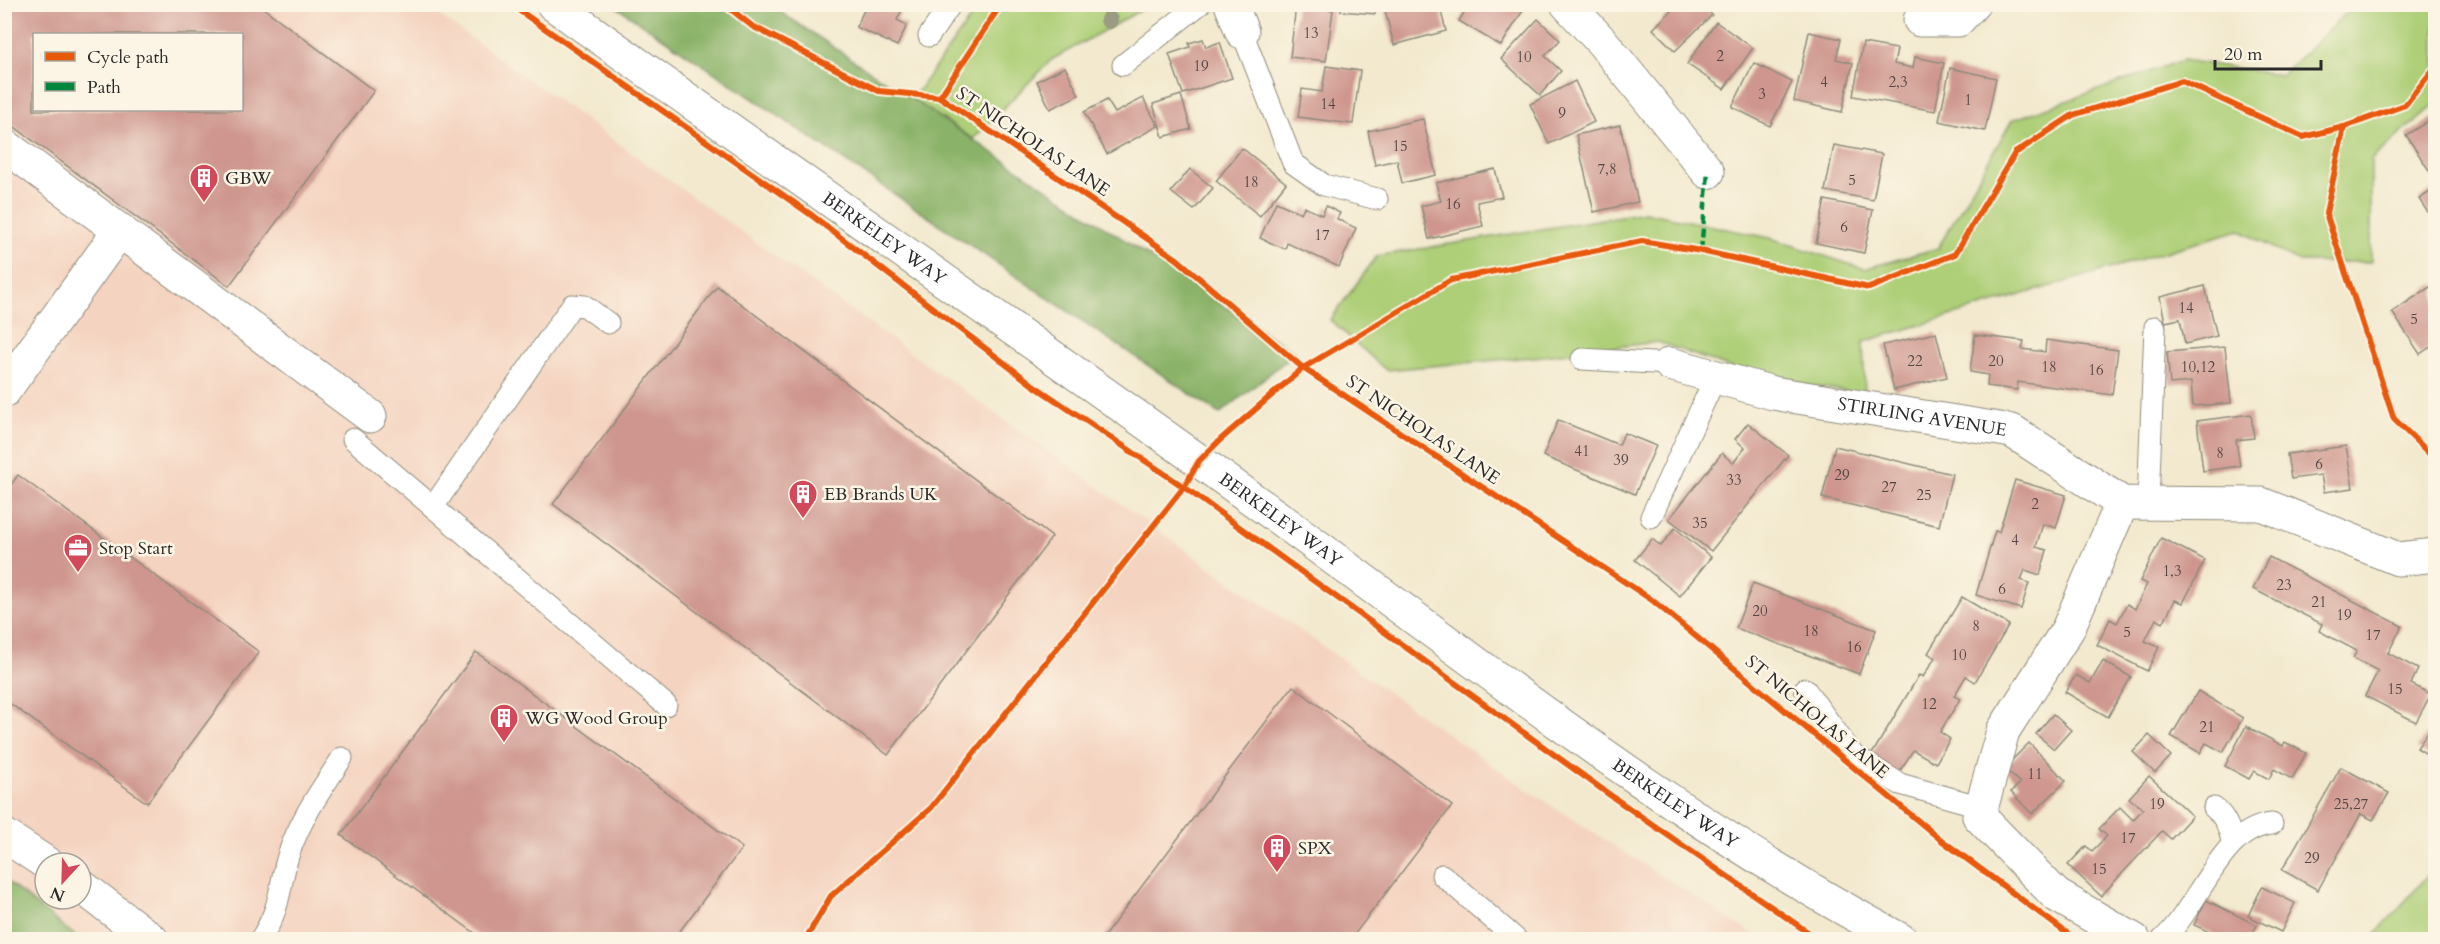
<svg xmlns="http://www.w3.org/2000/svg" width="2440" height="944" font-family="Cardo,serif">
<style>
.built{fill:#f4d3c0;fill-rule:evenodd}
.green{fill:#aecf78;stroke:#6c7d52;stroke-width:1.5}
.forest{fill:#8ab268;stroke:#5a6e4a;stroke-width:1.5}
.building{fill:#ce968e;fill-rule:evenodd}
.lines{fill:none;stroke-linecap:round;stroke-linejoin:round}
.service-casing{stroke:#8e8a7c;stroke-width:23}
.minor-casing{stroke:#8e8a7c;stroke-width:35}
.secondary-casing{stroke:#8e8a7c;stroke-width:35}
.path{stroke:#8e8a7c;stroke-width:4;stroke-dasharray:4.5 4.5;stroke-linecap:butt}
.service{stroke:#fff;stroke-width:21}
.minor{stroke:#fff;stroke-width:33}
.secondary{stroke:#fff;stroke-width:33}
.quiet{stroke:#00873e;stroke-width:4.5;stroke-dasharray:9 4.5;stroke-linecap:butt}
.cycleway-casing{stroke:#fcf5e5;stroke-width:10}
.cycleway{stroke:#e8590c;stroke-width:6}
.tree{fill:#9a9b81}
.labels{text-anchor:middle;dominant-baseline:central;stroke-width:5;stroke-linejoin:round;paint-order:stroke}
.number-label{font-size:15px;fill:#544644}
.street-label{font-size:18px;fill:#2b2b2b;stroke:#fcf5e5}
.poi-label{font-size:18px;fill:#2b2b2b;stroke:#fcf5e5;text-anchor:start}
</style>
<rect width="100%" height="100%" fill="#fcf5e5"/>
<filter id="ink" filterUnits="userSpaceOnUse"><feTurbulence type="fractalNoise" baseFrequency=".0167" numOctaves="2"/><feDisplacementMap in="SourceGraphic" scale="12" xChannelSelector="R" yChannelSelector="G"/><feConvolveMatrix kernelMatrix="1 2 1 2 8 2 1 2 1" color-interpolation-filters="sRGB"/></filter>
<filter id="wash" filterUnits="userSpaceOnUse"><feTurbulence type="fractalNoise" baseFrequency=".008" numOctaves="4" result="noise"/><feDisplacementMap in="SourceGraphic" scale="24" xChannelSelector="R" yChannelSelector="G"/><feGaussianBlur stdDeviation="1.35" result="paint"/><feColorMatrix in="noise" values="0 0 0 0 0 0 0 0 0 0 0 0 0 0 0 0 0 1.4 0 .05"/><feComposite in="paint" operator="in"/></filter>
<g filter="url(#wash)">
<rect width="100%" height="100%" fill="#f2e9ce"/>
<path class="built" d="M5,4L425,5L1188,552L1532,793L1760,939L5,940ZM34,34H242V110H34ZM45,863H81V899H45Z"/>
<g class="green">
<path d="M980,5H1150L1051,60L973,139L912,99Z"/>
<path d="M2354,5H2435V104L2371,160V262H2299L2239,230L1863,342L1865,394L1765,380L1658,342L1543,356L1386,370L1330,320L1377,256L1645,212L1770,238L1864,269L1938,248L2012,120L2183,60L2282,75Z"/>
<path d="M2435,868V939H2371Z"/>
</g>
<g class="forest">
<path d="M614,5H770L1295,353L1220,414Z"/>
<path d="M4,880H5L79,939H5Z"/>
</g>
<g id="blocks">
<g class="building">
<path d="M4,4H258L374,91L229,286L4,119ZM34,34H242V110H34Z"/>
<path d="M867,4H905L897,20L907,25L897,46L856,27Z"/>
<path d="M1341,4H1376L1375,14L1341,11Z"/>
<path d="M1405,4H1439L1446,31L1394,45L1385,10Z"/>
<path d="M1469,4H1527L1501,46L1459,21Z"/>
<path d="M1678,4H1702L1712,15L1675,51L1653,29Z"/>
<path d="M1296,5L1333,10L1326,61L1290,57Z"/>
<path d="M1538,19L1560,40L1545,56L1561,71L1540,95L1501,59Z"/>
<path d="M1716,22L1753,48L1724,89L1687,64Z"/>
<path d="M1809,32L1841,39L1836,59L1853,63L1842,112L1794,101Z"/>
<path d="M1203,39L1206,47L1220,42L1232,78L1183,94L1169,54L1190,47L1189,43Z"/>
<path d="M1863,43L1897,49L1894,64L1913,68L1915,57L1944,63L1935,111L1853,96Z"/>
<path d="M1754,63L1792,82L1770,126L1732,107Z"/>
<path d="M1326,66L1360,71L1353,124L1298,117L1302,89L1322,92Z"/>
<path d="M1065,67L1079,95L1050,109L1037,81Z"/>
<path d="M1950,68L1996,78L1985,131L1939,121Z"/>
<path d="M1575,81L1594,122L1549,144L1530,104Z"/>
<path d="M1181,95L1191,129L1163,137L1153,104Z"/>
<path d="M1143,98L1158,126L1107,154L1084,112L1107,100L1115,113Z"/>
<path d="M2436,116V181L2406,135Z"/>
<path d="M1423,119L1436,175L1402,183L1397,160L1375,165L1368,131Z"/>
<path d="M1620,125L1638,202L1594,212L1576,135Z"/>
<path d="M1834,145L1882,154L1873,200L1825,191Z"/>
<path d="M1242,148L1286,183L1260,216L1216,181Z"/>
<path d="M1190,169L1213,188L1194,210L1171,192Z"/>
<path d="M1495,169L1502,197L1477,202L1483,226L1429,239L1421,206L1441,201L1436,183Z"/>
<path d="M2436,188V225L2419,199Z"/>
<path d="M1825,200L1873,210L1864,253L1816,243Z"/>
<path d="M1276,202L1301,213L1304,207L1322,215L1326,206L1340,213L1337,219L1356,228L1339,267L1287,243L1285,249L1260,238Z"/>
<path d="M2436,283V343L2420,354L2392,312Z"/>
<path d="M717,286L1052,537L888,755L553,504Z"/>
<path d="M2205,286L2217,336L2185,344L2180,319L2165,322L2160,297Z"/>
<path d="M1936,333L1947,377L1894,390L1883,345Z"/>
<path d="M1975,335L2024,341L2022,349L2045,352L2046,340L2118,350L2112,395L2018,382L2017,390L1987,386L1988,375L1970,372Z"/>
<path d="M2225,347L2231,403L2193,406L2191,382L2170,384L2167,352Z"/>
<path d="M2251,414L2254,438L2236,440L2240,466L2203,471L2197,421Z"/>
<path d="M1558,420L1619,445L1624,433L1656,446L1635,494L1543,456Z"/>
<path d="M1748,423L1788,455L1711,551L1669,519L1722,453L1733,463L1745,448L1735,439Z"/>
<path d="M1835,446L1952,474L1939,526L1822,498Z"/>
<path d="M2346,446L2353,488L2324,492L2321,475L2291,479L2287,454Z"/>
<path d="M18,475L259,652L147,803L4,699V494Z"/>
<path d="M2015,480L2066,495L2056,528L2043,524L2036,547L2047,550L2040,575L2025,570L2021,580L2029,583L2021,609L1976,595L1995,531L1999,532Z"/>
<path d="M1675,528L1711,557L1680,596L1635,560L1652,539L1661,546Z"/>
<path d="M2161,538L2205,560L2183,603L2175,600L2163,623L2156,619L2145,641L2159,647L2147,671L2097,645L2110,619L2117,623L2127,604L2135,609L2147,584L2140,581Z"/>
<path d="M2269,557L2402,626L2388,653L2418,669L2411,684L2431,694L2416,722L2365,696L2378,671L2353,658L2357,651L2319,631L2322,624L2253,589Z"/>
<path d="M1753,583L1876,630L1859,674L1736,628Z"/>
<path d="M1962,597L2009,625L1975,682L1966,676L1954,696L1960,699L1940,732L1950,739L1936,763L1913,750L1897,776L1869,759L1919,675L1923,677L1935,658L1928,653Z"/>
<path d="M476,652L742,848L674,939H483L341,835Z"/>
<path d="M2103,661L2131,677L2108,717L2065,692L2076,675L2090,683Z"/>
<path d="M1293,686L1452,806L1351,939H1102Z"/>
<path d="M2198,691L2243,718L2223,752L2206,743L2200,753L2171,736Z"/>
<path d="M2053,714L2071,730L2054,749L2036,734Z"/>
<path d="M2436,720V760L2417,748Z"/>
<path d="M2246,726L2283,746L2285,742L2306,753L2292,779L2274,769L2269,779L2254,771L2249,779L2225,766Z"/>
<path d="M2149,735L2171,756L2155,773L2133,752Z"/>
<path d="M2029,743L2066,781L2032,814L2011,792L2020,783L2004,768Z"/>
<path d="M2341,767L2389,793L2373,820L2361,814L2318,890L2282,870Z"/>
<path d="M2149,776L2192,816L2171,839L2162,831L2101,896L2068,865L2086,846L2092,851L2107,836L2099,829L2120,807L2133,820L2143,809L2129,798Z"/>
<path d="M2262,887L2295,903L2281,932L2248,916Z"/>
<path d="M2206,900L2257,925L2250,939H2209L2212,933L2194,925Z"/>
</g>
</g>
</g>
<g filter="url(#ink)">
<use href="#blocks" fill-opacity="0" stroke="#8e8a7c" stroke-width="1.5"/>
<g class="lines">
<g class="service-casing">
<g id="service">
<path d="M1242,32L1293,163L1324,185L1377,199"/>
<path d="M929,36L951,4"/>
<path d="M1123,65L1200,4"/>
<path d="M1582,359L1670,364"/>
<path d="M353,439L666,705"/>
<path d="M2148,503L2155,327"/>
<path d="M433,507L572,305L585,306L608,323"/>
<path d="M1651,517L1716,376"/>
<path d="M1805,689L1853,755L1900,784L1982,807"/>
<path d="M2214,808C2225,816 2230,829 2232,842"/>
<path d="M1442,875L1517,940"/>
<path d="M260,940C282,906 278,890 288,856C300,819 321,790 342,758"/>
<path d="M2162,940C2199,908 2220,828 2272,824"/>
</g>
</g>
<g class="minor-casing">
<g id="minor">
<path d="M1231,4L1242,32"/>
<path d="M1567,4L1603,43L1708,172"/>
<path d="M1920,20H1958L1973,4"/>
<path d="M4,145L370,416"/>
<path id="s1" d="M1670,364L1773,393L2012,431L2122,503L2261,504L2398,559L2436,555"/>
<path d="M4,391L120,230"/>
<path d="M2122,503L2068,629L2003,731L1979,816L2056,895L2134,940"/>
<path d="M4,835L46,863"/>
<path d="M81,886L152,940"/>
</g>
</g>
<g class="secondary-casing">
<g id="secondary">
<path id="s2" d="M553,4C795,177 1039,345 1280,519C1482,666 1680,823 1901,940"/>
</g>
</g>
<path class="path" d="M2434,68L2436,69"/>
<use href="#service" class="service"/>
<use href="#minor" class="minor"/>
<use href="#secondary" class="secondary"/>
<path class="quiet" d="M1701,251L1708,172"/>
<g class="cycleway-casing">
<g id="cycleway">
<path d="M510,4L810,214L1033,385L1184,487L1610,795L1819,940"/>
<path d="M724,4L752,26L879,91L940,97L1177,259L1303,368L1652,600L1940,839L2076,940"/>
<path d="M940,97L1001,4"/>
<path d="M2344,127L2326,213L2394,419L2436,460"/>
<path d="M805,940L831,896L931,808L1184,487L1199,461L1220,440L1303,368L1451,280L1642,241L1701,251L1869,288L1955,254L2015,153L2073,115L2182,81L2303,137L2344,127L2405,105L2436,66"/>
</g>
</g>
<use href="#cycleway" class="cycleway"/>
</g>
<circle class="tree" cx="1109" cy="20" r="9"/>
</g>
<defs>
<g id="building-pin" transform="scale(1.5)"><path d="M0 17L-7.5 6A9.5 9.5 0 1 1 7.5 6Z" fill="#d1495b" stroke="#fcf5e5"/><path d="M-4-6H4V6H1V3H-1V6H-4ZM-2.5-4.3h1.7v1.8h-1.7ZM.8-4.3h1.7v1.8H.8ZM-2.5-1h1.7V.8h-1.7ZM.8-1h1.7V.8H.8Z" fill="#fff"/></g>
<g id="office-pin" transform="scale(1.5)"><path d="M0 17L-7.5 6A9.5 9.5 0 1 1 7.5 6Z" fill="#d1495b" stroke="#fcf5e5"/><path d="M-6-3h4V-5.5h4V-3h4V5H-6ZM-1-4.5V-3h2v-1.5ZM-6 0V1H6V0Z" fill="#fff"/></g>
</defs>
<g fill-rule="evenodd">
<use href="#building-pin" x="204" y="178"/>
<use href="#building-pin" x="803" y="494"/>
<use href="#office-pin" x="78" y="548"/>
<use href="#building-pin" x="504" y="718"/>
<use href="#building-pin" x="1277" y="848"/>
</g>
<g class="labels">
<g class="number-label">
<text x="1311" y="33">13</text>
<text x="1720" y="56">2</text>
<text x="1524" y="57">10</text>
<text x="1201" y="66">19</text>
<text x="1824" y="82">4</text>
<text x="1898" y="82">2,3</text>
<text x="1762" y="94">3</text>
<text x="1968" y="100">1</text>
<text x="1328" y="104">14</text>
<text x="1562" y="113">9</text>
<text x="1400" y="146">15</text>
<text x="1607" y="169">7,8</text>
<text x="1852" y="180">5</text>
<text x="1251" y="182">18</text>
<text x="1453" y="204">16</text>
<text x="1844" y="227">6</text>
<text x="1322" y="235">17</text>
<text x="2186" y="308">14</text>
<text x="2414" y="319">5</text>
<text x="1915" y="361">22</text>
<text x="1996" y="361">20</text>
<text x="2049" y="367">18</text>
<text x="2198" y="367">10,12</text>
<text x="2096" y="370">16</text>
<text x="1582" y="451">41</text>
<text x="2220" y="453">8</text>
<text x="1621" y="460">39</text>
<text x="2319" y="464">6</text>
<text x="1842" y="475">29</text>
<text x="1734" y="480">33</text>
<text x="1889" y="487">27</text>
<text x="1924" y="495">25</text>
<text x="2035" y="504">2</text>
<text x="1700" y="523">35</text>
<text x="2015" y="540">4</text>
<text x="2172" y="571">1,3</text>
<text x="2284" y="585">23</text>
<text x="2002" y="589">6</text>
<text x="2319" y="602">21</text>
<text x="1760" y="611">20</text>
<text x="2344" y="615">19</text>
<text x="1976" y="626">8</text>
<text x="1811" y="631">18</text>
<text x="2127" y="632">5</text>
<text x="2373" y="635">17</text>
<text x="1854" y="647">16</text>
<text x="1959" y="655">10</text>
<text x="2395" y="689">15</text>
<text x="1929" y="704">12</text>
<text x="2207" y="727">21</text>
<text x="2035" y="774">11</text>
<text x="2157" y="804">19</text>
<text x="2351" y="804">25,27</text>
<text x="2128" y="838">17</text>
<text x="2312" y="858">29</text>
<text x="2099" y="869">15</text>
</g>
<g class="street-label">
<text transform="translate(1033 142) rotate(34)">ST NICHOLAS LANE</text>
<text stroke="none"><textPath href="#s2" startOffset="406">BERKELEY WAY</textPath></text>
<text stroke="none"><textPath href="#s1" startOffset="258">STIRLING AVENUE</textPath></text>
<text transform="translate(1423 430) rotate(34)">ST NICHOLAS LANE</text>
<text stroke="none"><textPath href="#s2" startOffset="892">BERKELEY WAY</textPath></text>
<text transform="translate(1817 717) rotate(40)">ST NICHOLAS LANE</text>
<text stroke="none"><textPath href="#s2" startOffset="1378">BERKELEY WAY</textPath></text>
</g>
<g class="poi-label">
<text x="225" y="178">GBW</text>
<text x="824" y="494">EB Brands UK</text>
<text x="99" y="548">Stop Start</text>
<text x="525" y="718">WG Wood Group</text>
<text x="1298" y="848">SPX</text>
</g>
</g>
<rect width="2440" height="944" fill="none" stroke="#fcf5e5" stroke-width="24"/>
<rect x="33" y="33" width="210" height="78" fill="#fcf5e5" stroke="#a8a49b" stroke-width="1.5"/>
<rect x="45" y="52" width="30" height="9" fill="#e8590c" stroke="#a8a49b" stroke-width="1.5"/>
<text x="87" y="63" font-size="18" fill="#2b2b2b">Cycle path</text>
<rect x="45" y="82" width="30" height="9" fill="#00873e" stroke="#a8a49b" stroke-width="1.5"/>
<text x="87" y="93" font-size="18" fill="#2b2b2b">Path</text>
<g transform="translate(63 881) rotate(202)"><circle r="28" fill="#fcf5e5" stroke="#a8a49b" stroke-width="1.5"/>
<path d="M0-4.5L10 22L0 15L-10 22Z" fill="#d1495b"/>
<text y="-9" font-size="16" font-weight="bold" text-anchor="middle" fill="#2b2b2b">N</text>
</g>
<path d="M2215 60v9h106v-9" fill="none" stroke="#2b2b2b" stroke-width="3"/>
<text x="2224" y="60" font-size="18" fill="#2b2b2b" stroke="#fcf5e5" stroke-width="4.5" paint-order="stroke">20 m</text>
</svg>
